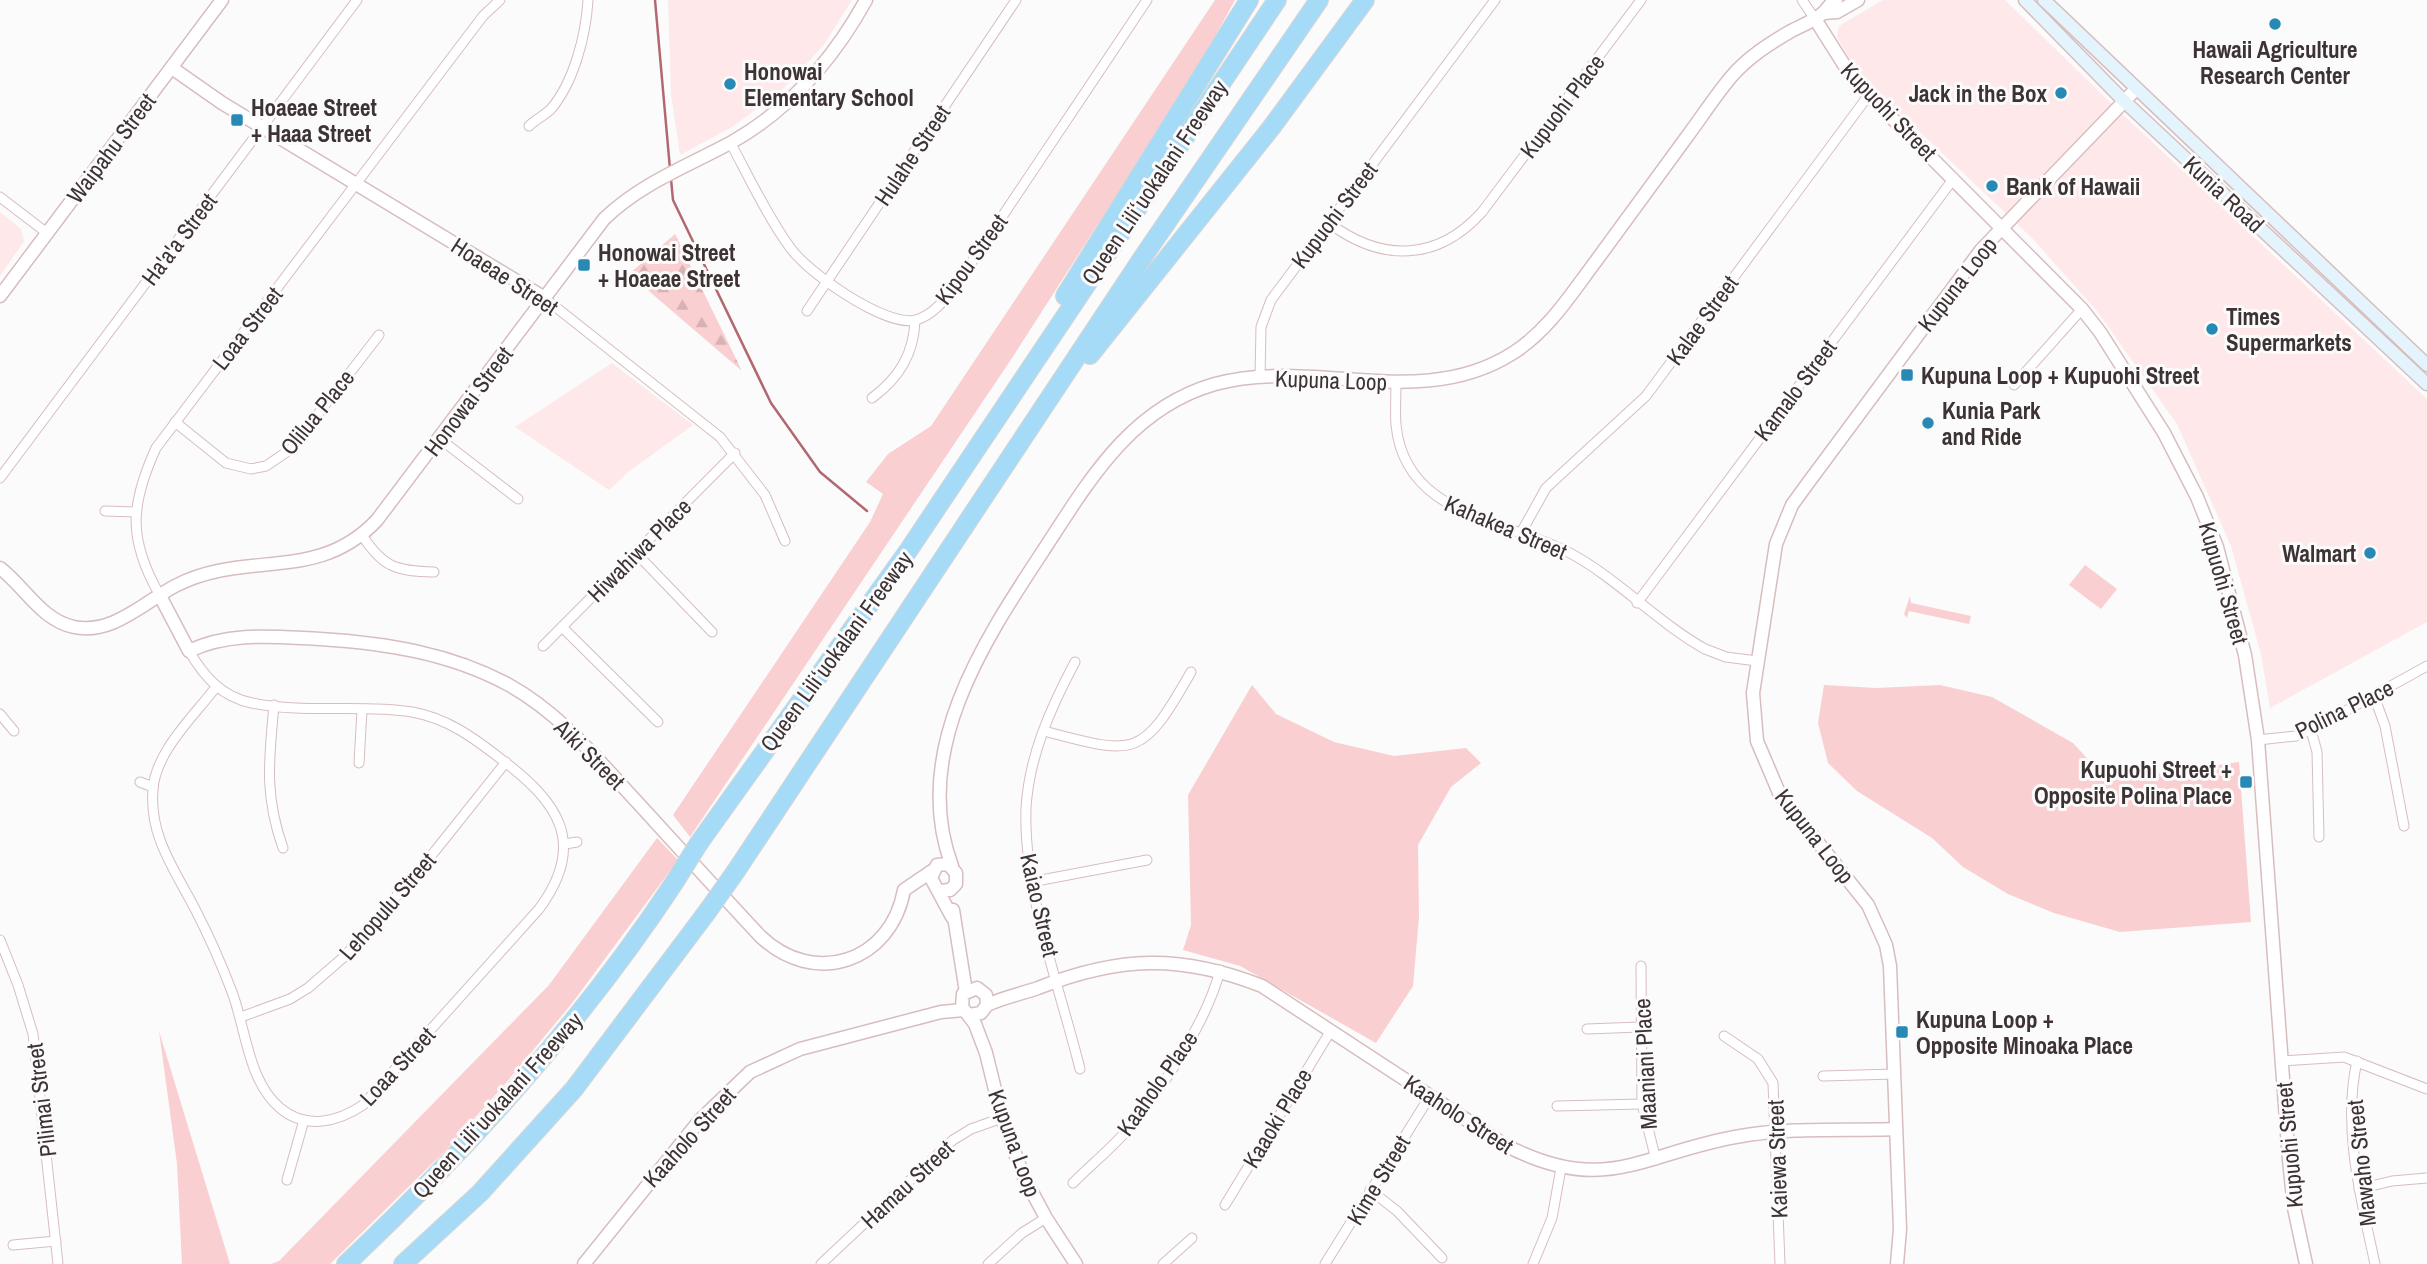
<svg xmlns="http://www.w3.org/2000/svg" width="2427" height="1264" font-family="'Archivo Narrow',sans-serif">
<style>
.built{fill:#fee8e9}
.green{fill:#facfd2}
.forest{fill:url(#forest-firs)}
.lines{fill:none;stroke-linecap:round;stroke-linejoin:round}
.stream{stroke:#b26870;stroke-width:2.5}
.minor-casing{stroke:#d8bdbf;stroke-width:11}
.tertiary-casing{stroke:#d8bdbf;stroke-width:15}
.secondary-casing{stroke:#d8bdbf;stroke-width:15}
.motorway-casing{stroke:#d8d6d6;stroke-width:20}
.minor{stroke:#fff;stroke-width:9}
.tertiary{stroke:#fff;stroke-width:12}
.secondary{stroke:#e4f4fd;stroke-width:12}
.motorway{stroke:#a6dbf7;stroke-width:18}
.motorway-bridge-casing{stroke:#d8d6d6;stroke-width:20;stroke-linecap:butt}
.motorway-bridge{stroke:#a6dbf7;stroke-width:18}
.poi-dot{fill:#2889b4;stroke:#fbfbfb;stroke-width:2.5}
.labels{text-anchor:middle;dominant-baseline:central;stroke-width:6;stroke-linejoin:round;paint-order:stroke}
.poi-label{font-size:23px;font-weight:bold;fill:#3e3334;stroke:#fbfbfb;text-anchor:start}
.street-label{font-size:23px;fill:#3e3334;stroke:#fbfbfb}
</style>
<defs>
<pattern id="forest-firs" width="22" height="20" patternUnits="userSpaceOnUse" patternTransform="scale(1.75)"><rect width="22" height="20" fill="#facfd2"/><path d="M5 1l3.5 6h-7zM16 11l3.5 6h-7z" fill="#d7b2b5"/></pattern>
</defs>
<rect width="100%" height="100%" fill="#fbfbfb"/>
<g class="built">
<path d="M668,0H852L823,46L781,91L732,127L680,155L671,94Z"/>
<path d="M1883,0H2005L2117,109L2427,399V622L2270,708L2261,654L2231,546L2177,424L2097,311L2032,238L1870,85L1853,65L1837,37L1839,26Z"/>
<path d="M0,212L21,229L24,241L0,276Z"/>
<path d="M612,363L693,425L628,472L609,490L515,427Z"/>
</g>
<g class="green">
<path d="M1215,0H1235L1195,73L1012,358L690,837L673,815L870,522L883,494L866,482L888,454L931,426Z"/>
<path d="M2085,565L2117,589L2101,609L2069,585Z"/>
<path d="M1910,596L1911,603L1971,616L1969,624L1909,611L1907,618L1904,614Z"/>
<path d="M1252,685L1276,714L1334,742L1394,756L1466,748L1481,763L1451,787L1418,845L1419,917L1413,986L1376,1043L1240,966L1183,950L1191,925L1188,795Z"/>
<path d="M1824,685L1876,688L1940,685L1992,697L2073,743L2095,767L2127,778L2239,762L2251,922L2120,932L2054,913L2008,894L1963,867L1932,838L1857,791L1828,763L1818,723Z"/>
<path d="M657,838L678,860L573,1002L506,1083L445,1151L330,1264H271L279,1261L549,985Z"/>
<path d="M159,1031L230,1264H182L177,1164Z"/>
</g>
<path class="forest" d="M675,234L742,371L629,274Z"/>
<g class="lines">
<g class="stream">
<path d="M655,0L670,169"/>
<path d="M671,179L673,200L771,403L820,472L867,511"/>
</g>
<g class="minor-casing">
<g id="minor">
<path d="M1802,0L1815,19"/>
<path d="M529,126C535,120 545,115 551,109C574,82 586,35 588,0"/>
<path d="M730,142C749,177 766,214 789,246C805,271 886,328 916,320C936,314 947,296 959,281L1147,0"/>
<path d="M0,197L47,233"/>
<path d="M1329,223C1381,262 1437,262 1482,212L1641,0"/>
<path d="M543,297L720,437L765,495L785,541"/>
<path d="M807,311L1016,0"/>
<path d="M1260,377L1261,327L1271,300L1495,0"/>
<path d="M1396,382C1396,396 1395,411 1396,425C1405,517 1506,519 1570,553C1618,579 1657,622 1705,649L1726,657L1757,661"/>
<path d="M2014,385L2082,309"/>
<path d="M872,398C899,378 914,354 915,320"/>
<path d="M175,422L226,463L251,469L266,466L291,449L379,335"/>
<path d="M440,439L518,499"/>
<path d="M0,478L357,0"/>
<path d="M105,511L136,512"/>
<path d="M1522,531L1546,488L1646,396L1868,96"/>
<path d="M362,535C383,568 397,571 434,572"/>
<path d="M636,553L712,632"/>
<path d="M159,594C128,539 130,505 156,448L483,16L500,0"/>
<path d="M1637,603L1954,178"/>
<path d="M562,627L658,722"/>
<path d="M543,646L735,453"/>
<path d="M189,651C204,676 221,697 252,703C304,714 360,704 412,712C447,718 474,738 501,759C558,802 588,843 539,909L363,1105C338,1122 306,1130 280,1108C248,1081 246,1029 232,992C221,963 209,936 195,909C175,870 149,836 153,790C155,752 194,716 216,687"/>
<path d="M1075,662C1051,707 1029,756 1026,808C1023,891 1060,988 1080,1069"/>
<path d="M2374,696L2385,726L2404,826"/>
<path d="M274,705C269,759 264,795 283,848"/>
<path d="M0,714L14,731"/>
<path d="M2311,730L2317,752L2319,837"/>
<path d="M1044,731C1137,756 1142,758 1191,672"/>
<path d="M2258,740L2296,736L2311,730L2427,666"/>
<path d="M359,763L362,710"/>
<path d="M140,782L153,787"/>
<path d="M565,844L577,842"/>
<path d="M1031,882L1147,860"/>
<path d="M0,940L18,985L33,1034L58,1264"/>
<path d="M1641,966L1642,1104L1656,1160"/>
<path d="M241,1017L290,999L308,988L345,956L435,851L506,762"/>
<path d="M1587,1029L1640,1027"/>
<path d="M1724,1036L1758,1059L1773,1083L1780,1264"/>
<path d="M2282,1061L2344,1057L2427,1089"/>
<path d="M2357,1061C2342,1127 2361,1199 2375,1264"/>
<path d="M1823,1076L1895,1074"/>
<path d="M1557,1106L1642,1104"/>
<path d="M287,1180L304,1120"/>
<path d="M1073,1183C1092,1164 1114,1146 1131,1126C1164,1086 1208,1019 1220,970"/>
<path d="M2359,1189L2392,1181L2427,1178"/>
<path d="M1370,1190L1397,1211L1442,1258"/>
<path d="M1225,1205L1330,1032"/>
<path d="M13,1245L56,1241"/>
<path d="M821,1264L953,1140L971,1129L1002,1118"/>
<path d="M988,1264L1022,1233L1046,1218"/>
<path d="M1163,1264L1192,1238"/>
<path d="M1325,1264L1430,1096"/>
<path d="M1533,1264L1552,1218L1561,1168"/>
</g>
</g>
<g class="tertiary-casing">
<g id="tertiary">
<path d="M1823,13L1837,12L1858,0"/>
<path d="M1815,19L1853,79L2082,309L2100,332L2164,433L2197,497L2217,547L2245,655L2258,740L2289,1160L2294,1208L2306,1264"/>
<path d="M172,68L222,103L543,297"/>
<path d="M0,296L222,0"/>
<path d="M0,568C25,587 41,620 74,627C112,635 143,603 175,586C246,549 317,584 377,520L604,219C641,183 688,166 732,142C790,109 834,58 866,0"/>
<path d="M159,594L189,651C230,631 276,637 320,639C385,643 450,653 509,685C561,714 598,760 638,803C679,848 719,892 760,936C814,988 891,962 904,890L932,871"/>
<path d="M952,866C909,752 985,639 1045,548C1090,479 1131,408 1215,384C1313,357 1421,412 1513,353C1549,330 1571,294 1596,261C1626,220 1656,179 1686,138C1701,118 1715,96 1731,77C1748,57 1769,44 1791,31C1801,26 1813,21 1822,14C1827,10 1829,4 1836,0"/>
<path d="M939,891L950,890L956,884V873L948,864L937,865L931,878L952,917"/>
<path d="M953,910L966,992"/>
<path d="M987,1005C1004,997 1021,994 1038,988C1119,956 1181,954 1262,986L1505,1145C1607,1198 1643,1152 1741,1136C1792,1127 1846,1131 1896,1129"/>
<path d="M970,1015L981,1013L987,1005L986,995L977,988L963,994L962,1007L975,1024L986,1053L1002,1118L1023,1175L1046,1218L1076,1264"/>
<path d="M584,1264L700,1120L750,1072L800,1049L941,1012L964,1010"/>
<path d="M1897,1264L1900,1229L1890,966L1886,945L1868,905L1780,795L1757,741L1753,693L1776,544L1792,505L1808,483L1981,250L2136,89"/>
</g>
</g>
<g class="secondary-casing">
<g id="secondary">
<path d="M2025,0L2124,101L2427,384"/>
<path d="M2044,0L2427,365"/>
</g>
</g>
<g class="motorway-casing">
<g id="motorway">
<path d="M1065,296L1249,0"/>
<path d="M1090,355L1271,128L1365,0"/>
<path d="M699,843L908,551L1277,0"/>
<path d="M736,871L1145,254L1319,0"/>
<path d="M346,1264C469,1148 581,1024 674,883"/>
<path d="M403,1264L480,1193L574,1089L707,912"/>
</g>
</g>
<use href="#minor" class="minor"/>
<use href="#tertiary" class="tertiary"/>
<use href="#secondary" class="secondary"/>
<use href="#motorway" class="motorway"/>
<g class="motorway-bridge-casing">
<g id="motorway-bridge">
<path d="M674,883L699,843"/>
<path d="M707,912L736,871"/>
</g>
</g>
<use href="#motorway-bridge" class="motorway-bridge"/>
</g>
<g class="poi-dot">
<circle cx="2275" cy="24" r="7"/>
<circle cx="730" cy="84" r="7"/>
<circle cx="2061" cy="93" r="7"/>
<rect x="230" y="113" width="14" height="14" rx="3.5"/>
<circle cx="1992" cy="186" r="7"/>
<rect x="577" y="258" width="14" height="14" rx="3.5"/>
<circle cx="2212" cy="329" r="7"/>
<rect x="1900" y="368" width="14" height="14" rx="3.5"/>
<circle cx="1928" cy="423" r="7"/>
<circle cx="2370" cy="553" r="7"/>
<rect x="2239" y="775" width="14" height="14" rx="3.5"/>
<rect x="1895" y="1025" width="14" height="14" rx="3.5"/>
</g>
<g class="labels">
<g class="poi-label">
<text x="2275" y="49" text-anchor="middle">Hawaii Agriculture<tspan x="2275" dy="26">Research Center</tspan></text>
<text x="744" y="71">Honowai<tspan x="744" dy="26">Elementary School</tspan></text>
<text x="2047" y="93" text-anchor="end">Jack in the Box</text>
<text x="251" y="107">Hoaeae Street<tspan x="251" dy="26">+ Haaa Street</tspan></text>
<text x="2006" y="186">Bank of Hawaii</text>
<text x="598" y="252">Honowai Street<tspan x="598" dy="26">+ Hoaeae Street</tspan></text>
<text x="2226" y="316">Times<tspan x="2226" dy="26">Supermarkets</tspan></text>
<text x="1921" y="375">Kupuna Loop + Kupuohi Street</text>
<text x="1942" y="410">Kunia Park<tspan x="1942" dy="26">and Ride</tspan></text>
<text x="2356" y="553" text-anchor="end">Walmart</text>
<text x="2232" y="769" text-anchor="end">Kupuohi Street +<tspan x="2232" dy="26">Opposite Polina Place</tspan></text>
<text x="1916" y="1019">Kupuna Loop +<tspan x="1916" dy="26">Opposite Minoaka Place</tspan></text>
</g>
<g class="street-label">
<text transform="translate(1562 106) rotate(-53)">Kupuohi Place</text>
<text transform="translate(1889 111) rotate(46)">Kupuohi Street</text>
<text transform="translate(111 148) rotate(-53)">Waipahu Street</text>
<text transform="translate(912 155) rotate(-56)">Hulahe Street</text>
<text transform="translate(1154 182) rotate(-56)">Queen Liliʻuokalani Freeway</text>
<text transform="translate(2224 194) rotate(43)">Kunia Road</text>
<text transform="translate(1334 215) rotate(-53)">Kupuohi Street</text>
<text transform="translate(179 239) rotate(-53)">Ha'a'a Street</text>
<text transform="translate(971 259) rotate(-54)">Kipou Street</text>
<text transform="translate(505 276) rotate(33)">Hoaeae Street</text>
<text transform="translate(1957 284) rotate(-52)">Kupuna Loop</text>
<text transform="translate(1702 320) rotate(-54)">Kalae Street</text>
<text transform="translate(247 328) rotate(-52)">Loaa Street</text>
<text transform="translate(1331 380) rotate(2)">Kupuna Loop</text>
<text transform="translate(1795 390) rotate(-53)">Kamalo Street</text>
<text transform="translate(468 401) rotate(-53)">Honowai Street</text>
<text transform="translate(317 412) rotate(-51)">Olilua Place</text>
<text transform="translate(1506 527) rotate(23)">Kahakea Street</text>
<text transform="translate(639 550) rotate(-45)">Hiwahiwa Place</text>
<text transform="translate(2224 583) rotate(74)">Kupuohi Street</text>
<text transform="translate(836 651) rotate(-54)">Queen Liliʻuokalani Freeway</text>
<text transform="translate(2344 709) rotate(-26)">Polina Place</text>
<text transform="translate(590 754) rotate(45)">Aiki Street</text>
<text transform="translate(1815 836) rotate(52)">Kupuna Loop</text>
<text transform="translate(1040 905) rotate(77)">Kaiao Street</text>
<text transform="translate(387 906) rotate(-49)">Lehopulu Street</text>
<text transform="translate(1645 1064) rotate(-93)">Maaniani Place</text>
<text transform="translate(397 1066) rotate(-47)">Loaa Street</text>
<text transform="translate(1157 1083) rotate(-55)">Kaaholo Place</text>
<text transform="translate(41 1100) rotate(-97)">Pilimai Street</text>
<text transform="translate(497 1105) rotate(-48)">Queen Liliʻuokalani Freeway</text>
<text transform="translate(1459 1114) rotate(33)">Kaaholo Street</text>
<text transform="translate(1277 1118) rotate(-59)">Kaaoki Place</text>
<text transform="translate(689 1137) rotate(-48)">Kaaholo Street</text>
<text transform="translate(1015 1143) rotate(70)">Kupuna Loop</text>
<text transform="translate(2289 1145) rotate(-95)">Kupuohi Street</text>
<text transform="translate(1777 1159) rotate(-92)">Kaiewa Street</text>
<text transform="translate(2361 1163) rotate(-96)">Mawaho Street</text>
<text transform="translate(1378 1180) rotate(-59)">Kime Street</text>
<text transform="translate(907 1184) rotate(-43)">Hamau Street</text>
</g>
</g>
</svg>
